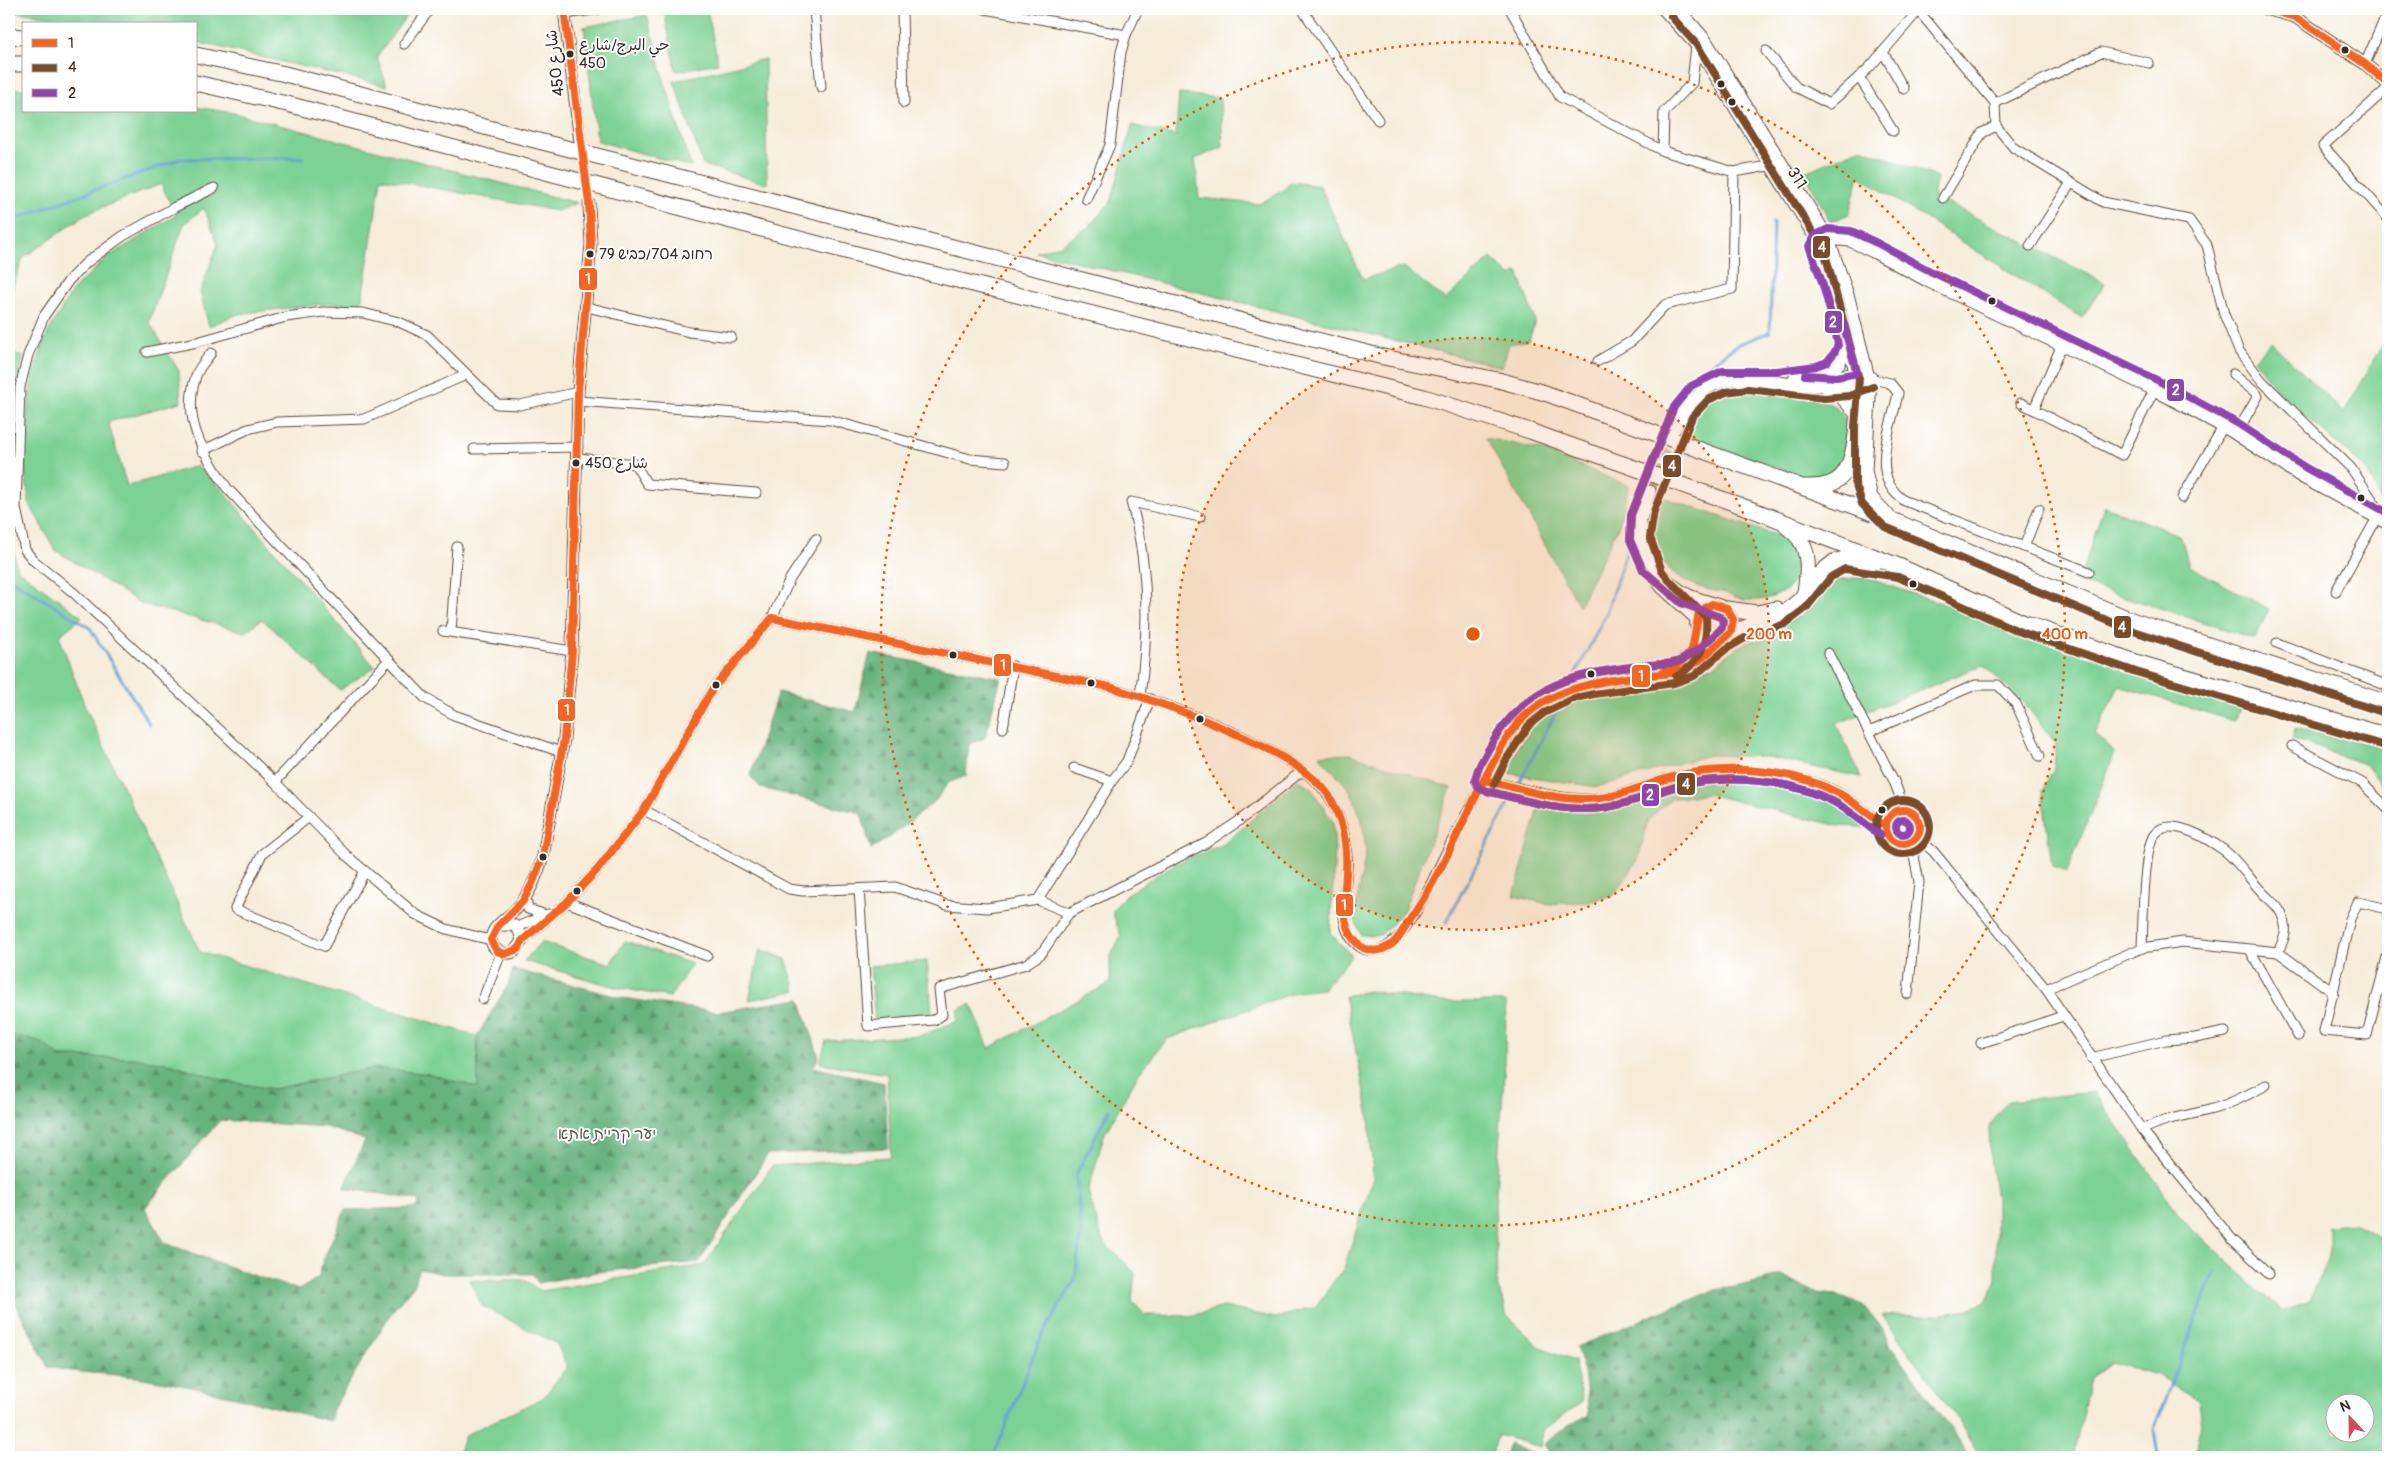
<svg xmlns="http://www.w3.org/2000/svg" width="2397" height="1466" font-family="Pangolin,'Playpen Sans Arabic','Playpen Sans Hebrew',sans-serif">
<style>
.green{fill:#7dd194;stroke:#5c7e59;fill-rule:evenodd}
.forest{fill:url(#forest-firs);stroke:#506e4e;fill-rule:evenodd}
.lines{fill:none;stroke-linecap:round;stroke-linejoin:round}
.stream{stroke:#67a0d6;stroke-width:3}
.tertiary-tunnel{stroke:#d1c5b4;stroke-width:11;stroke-dasharray:11 5.5;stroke-linecap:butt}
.minor-casing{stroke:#57473a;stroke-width:11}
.tertiary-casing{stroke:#57473a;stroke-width:13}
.trunk-casing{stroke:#57473a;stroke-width:17}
.minor{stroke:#fff;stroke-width:9}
.tertiary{stroke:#fff;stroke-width:11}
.trunk{stroke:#fff;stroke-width:15}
.bus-1-casing{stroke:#fff;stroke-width:11}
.bus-2-casing{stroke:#fff;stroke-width:11}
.bus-3-casing{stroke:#fff;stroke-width:11}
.bus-1{stroke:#f26522;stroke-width:8}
.bus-2{stroke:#7a4b2a;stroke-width:8}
.bus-3{stroke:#8e44ad;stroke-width:8}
.ring{fill:none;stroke:#e8590c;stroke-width:2.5;stroke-dasharray:2.5 5}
.bus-dot{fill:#3b2a1e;stroke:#fff;stroke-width:2}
.labels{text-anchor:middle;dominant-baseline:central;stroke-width:4;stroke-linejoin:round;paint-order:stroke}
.bus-label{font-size:15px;fill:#3b2a1e;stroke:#fff;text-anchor:start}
.street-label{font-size:16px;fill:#3b2a1e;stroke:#fff}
.park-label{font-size:16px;fill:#4f5c41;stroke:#fff}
.centre{fill:#e8590c;stroke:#fff;stroke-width:2.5}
.ring-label{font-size:15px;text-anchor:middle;font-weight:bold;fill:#e8590c;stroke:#fff;stroke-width:4;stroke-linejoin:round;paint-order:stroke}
.line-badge{stroke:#fff;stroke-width:2}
.badge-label{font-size:14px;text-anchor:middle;font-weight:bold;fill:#fff}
</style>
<defs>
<pattern id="forest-firs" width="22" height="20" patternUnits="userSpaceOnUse" patternTransform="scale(1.25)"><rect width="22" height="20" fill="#66b37e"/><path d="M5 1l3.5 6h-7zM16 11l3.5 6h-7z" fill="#559267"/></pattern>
</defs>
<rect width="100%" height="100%" fill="#fff"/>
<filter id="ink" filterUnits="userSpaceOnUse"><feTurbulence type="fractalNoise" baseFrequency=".02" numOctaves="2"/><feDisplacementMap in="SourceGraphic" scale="10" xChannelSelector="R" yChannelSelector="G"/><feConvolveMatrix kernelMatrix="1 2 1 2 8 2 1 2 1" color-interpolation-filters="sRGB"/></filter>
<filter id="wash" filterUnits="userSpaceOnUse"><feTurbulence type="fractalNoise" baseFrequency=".0096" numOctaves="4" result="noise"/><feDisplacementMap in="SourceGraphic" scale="20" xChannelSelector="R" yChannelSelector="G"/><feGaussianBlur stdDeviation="1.12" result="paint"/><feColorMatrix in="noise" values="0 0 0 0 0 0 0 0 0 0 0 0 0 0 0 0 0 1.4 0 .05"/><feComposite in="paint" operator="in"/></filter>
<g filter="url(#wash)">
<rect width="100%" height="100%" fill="#f6ecd9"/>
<g class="green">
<path d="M9,9H411L377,57L387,86L196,42V24H99L9,11Z"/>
<path d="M670,9H707L718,63L676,71L664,10Z"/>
<path d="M647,15L664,80L691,167L597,141L584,27Z"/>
<path d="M765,59L767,184L703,165L674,81Z"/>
<path d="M9,89H24V111H196V107L234,113L577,203L557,211L381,178L361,306L333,303L238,314L209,326L200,292L218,244L204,208L184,224L149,322L179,371L181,402L108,422L127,486L197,466L224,492L375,667L340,690L262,619L245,632L142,604L55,550L29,503L23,448L32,377L48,332L73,290L106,258L176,215L161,184L86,214L23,258L9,298Z"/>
<path d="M1179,94L1220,98L1223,147L1195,159L1199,198L1259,204L1284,190L1291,182L1320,186L1363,279L1404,267L1445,300L1491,258L1510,276L1518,272L1535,321L1529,340L1509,344L1502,367L1036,252L1061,245L1087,228L1111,202L1132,125L1176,136Z"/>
<path d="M1861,148L1937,177L1933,196L2105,283L2082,318L1859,176L1849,214L1830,222L1805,172Z"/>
<path d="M2385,341L2388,343V511L2385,510L2367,470L2279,393L2254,359L2271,342L2344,413Z"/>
<path d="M9,351L23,357L15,394L9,391Z"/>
<path d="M1738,388L1818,399C1839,405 1849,418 1847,441C1846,447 1847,455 1844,460C1842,466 1837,471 1834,476L1811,479L1684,436C1693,405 1706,394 1738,388Z"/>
<path d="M1486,438L1542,450L1629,486L1618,527L1579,606Z"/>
<path d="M1659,496L1778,536C1819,565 1791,603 1747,600C1739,600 1733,595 1726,593C1717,591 1708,590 1699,587C1655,569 1643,539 1659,496Z"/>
<path d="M2104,506L2181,536L2189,566L2269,609L2255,639L2079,582Z"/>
<path d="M11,536L17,569L82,617L59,636L84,704L200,952L477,1036L479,1088L429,1074L375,1068L273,1089L229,1082L172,1064L133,1058L60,1057L39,1041L9,1035V537Z"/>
<path d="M1864,577L2243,705L2234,721L2119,686L2095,734L2115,753L2067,872L2052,865L2042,791L2054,769L2056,744L2025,704L1983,665L1836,724L1861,777L1767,757L1709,755L1597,787L1507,773L1528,725L1558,701L1599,684L1678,674L1714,666L1736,648L1802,615L1822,593L1839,580Z"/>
<path d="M2295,729L2371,744L2388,750V794L2367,765L2292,739Z"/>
<path d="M1350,754L1451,788L1403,912L1381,935H1361L1354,917L1366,852L1362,820L1350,790L1319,755Z"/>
<path d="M1715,778L1763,779L1825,798L1879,828L1839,826L1708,794L1671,799L1648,820L1638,860L1614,895L1588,902L1548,904L1514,896L1541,800L1561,807L1603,804Z"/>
<path d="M1298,779L1311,788L1333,822L1335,850L1330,933L1352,956L1323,989L1296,992L1167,1039L1137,1076L1104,1135L1088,1192L1103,1242L1135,1273L1132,1301L1145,1315L1190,1316L1224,1307L1276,1318L1315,1307L1344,1268L1373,1178L1369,1117L1345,996L1368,991L1442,1002H1506L1505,1061L1495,1205L1497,1284L1507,1316L1540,1347L1574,1360L1582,1402L1542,1431L1540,1447L1498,1435L1491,1457H457L465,1435L543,1398L567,1367L557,1344L482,1306L469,1280H525L540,1291L704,1265L772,1166L891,1157L887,1074L820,1063L826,1041L919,1036L958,1021V1010L971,1004L989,1048L1110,983V957L1121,936L1112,912L1125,895L1175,864L1224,844Z"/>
<path d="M625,941L692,964L670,997L615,987L524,961L541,942L610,964Z"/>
<path d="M760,949L786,959L796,991L749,1000Z"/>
<path d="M927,961L932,1013L875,1019L870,966Z"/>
<path d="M2094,1092L2181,1218L2282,1312L2310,1301L2329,1257V1226L2356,1224L2388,1242V1457H2196L2195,1454L2202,1424L2199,1401L2157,1375L2111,1362L2090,1378L2073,1457H1980L1958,1420L1882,1315L1928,1316L1969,1310L1986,1301L1996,1282V1199L1990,1157L1989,1127L2008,1101ZM2334,1404H2364V1434H2334Z"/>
</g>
<g class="forest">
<path d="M870,653L1001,678L985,738L969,744L966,776L948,783L936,800L893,835L871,849L861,813L761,788L750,776L778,692L855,712Z"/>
<path d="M513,969L622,998L717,1012L800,999L819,1057L813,1067L884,1083L888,1148L768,1154L699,1262L597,1272L538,1283L533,1274H444L419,1269L415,1284L391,1313L333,1409L330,1421C270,1406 204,1388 143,1378C111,1373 79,1374 48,1367L19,1311L15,1301L17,1285L9,1262V1035L39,1041L60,1057L133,1058L172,1064L229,1082L273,1089L375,1068L429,1074L478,1088L477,1036L508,985ZM220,1120L326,1127L365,1140L344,1188L419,1200L416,1208L345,1210L320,1268L319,1277L299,1290L249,1274L165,1243L145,1208Z"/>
<path d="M1782,1275C1793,1281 1805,1289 1817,1293C1823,1294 1830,1294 1836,1295C1865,1301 1879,1321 1891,1346L1961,1443L1968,1457H1552L1544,1444L1570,1424L1589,1415L1584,1372L1576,1347L1714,1290L1736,1287Z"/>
<path d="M1509,1444L1540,1457H1505Z"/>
</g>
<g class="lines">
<g class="stream">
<path d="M9,221L180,159L303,158"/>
<path d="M1666,433L1681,386L1737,345L1770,332L1773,223"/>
<path d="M1653,471L1663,441"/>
<path d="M9,578L90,628L149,724"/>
<path d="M1569,687L1605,616L1636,522"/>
<path d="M1446,923L1565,695"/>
<path d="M993,1457L1041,1337L1075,1280L1081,1232L1076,1175L1109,1110"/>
<path d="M2158,1457L2154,1429L2190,1333L2216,1271"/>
</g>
</g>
</g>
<g filter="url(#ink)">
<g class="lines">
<g class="tertiary-tunnel">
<path d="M581,145L589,203"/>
<path d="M1650,491L1674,433"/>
</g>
<g class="minor-casing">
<g id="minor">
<path d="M814,9L821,87"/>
<path d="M902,9L904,103"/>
<path d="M985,9L1126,35"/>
<path d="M1302,9L1378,120"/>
<path d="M1510,9L1560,97L1663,151L1734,172L1774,165"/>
<path d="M1917,9L1995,103L2101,52L2149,63"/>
<path d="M565,14L599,9"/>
<path d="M404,44L430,9"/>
<path d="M1766,51L1796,87L1829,104L1869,68L1918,11"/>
<path d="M1883,52L1904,89"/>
<path d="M2365,64L2388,11"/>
<path d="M1859,77L1893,131"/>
<path d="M2388,88L2323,146L2388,218"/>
<path d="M1995,103L1996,126L2014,148L2103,202L2189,220L2207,245L2224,314L2239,351L2262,381L2351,468L2388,523"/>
<path d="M1663,151L1664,112L1692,83L1696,45"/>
<path d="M214,188L175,207L123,236L87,262L69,280L44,316L28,355L20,387L16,508L25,550L33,560L74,593L275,782L346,855L415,914L446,929L491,940"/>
<path d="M1943,198L1982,133L1996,126"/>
<path d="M1086,199L1110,145L1121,52L1126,35L1138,9"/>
<path d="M2030,246L2071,183"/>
<path d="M587,307L689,332L731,337"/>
<path d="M147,352L197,342L286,317L323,312L363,313L399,322L427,335L497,404L520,405L578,392"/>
<path d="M211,353C206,360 198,368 196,376C181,420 204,453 227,488L425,698L454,715L561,752"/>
<path d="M1598,361L1632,341L1665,305L1732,289L1734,172"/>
<path d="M2233,374L2256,393L2258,396L2236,434"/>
<path d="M1869,378L1890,383L1898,393C1892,428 1867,477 1905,501L2089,572"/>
<path d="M578,401L830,420L970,459L1005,462"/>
<path d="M2021,403L2122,455L2154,390"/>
<path d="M2034,409L2061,347"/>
<path d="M474,449L578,447"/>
<path d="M202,451L248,429L277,422L364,419L466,375"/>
<path d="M578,458L635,464L647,484L756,493"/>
<path d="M2182,498L2223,427"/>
<path d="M2024,547L2039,509"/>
<path d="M2336,591L2377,518"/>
<path d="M772,618L790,579L816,539"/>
<path d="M443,631L572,651"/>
<path d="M451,632L457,547"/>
<path d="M2277,643L2388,686"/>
<path d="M1828,653L1894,781L1905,810"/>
<path d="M1667,670L1691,653L1698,634"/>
<path d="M1140,696C1149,632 1149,564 1131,502L1200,517"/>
<path d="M1003,728L1013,666"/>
<path d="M1869,732L1968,688L1976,685H1998L2016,704L2040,756"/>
<path d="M2292,746L2362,783L2388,809"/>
<path d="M1074,768L1112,781L1127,761L1150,699"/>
<path d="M1485,780C1522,788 1562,802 1600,798C1630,794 1658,779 1688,774C1728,767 1804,772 1840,794C1856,803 1871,816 1886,827"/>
<path d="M275,782L389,660"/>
<path d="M644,810L789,889L803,891L895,887L947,905L987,908L1038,900L1069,913L1206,843L1239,821L1302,771"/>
<circle cx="1903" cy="827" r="17"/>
<path d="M309,817L262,854L235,909L324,946L365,871"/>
<path d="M1916,837L1933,851L2046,989L2142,1130L2232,1239L2269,1274"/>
<path d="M859,889L868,1026L934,1020L942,1015L939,989L1026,964L1041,954L1069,913"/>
<path d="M526,898L528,909L546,915"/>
<path d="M1038,900L1112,781"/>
<path d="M567,902L707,956"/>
<path d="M2388,909L2358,902L2350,919L2324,1031L2367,1035L2388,953"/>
<path d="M517,927L548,914"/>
<path d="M522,941L567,902L598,869L644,810L712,690L772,618L1110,687C1165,703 1307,752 1332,802C1341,818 1346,837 1347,855C1350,884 1331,926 1360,947C1366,951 1375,952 1382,949C1407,939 1431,883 1443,859C1456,832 1470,807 1484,781C1496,760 1506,736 1523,718C1555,684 1608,681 1652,674C1662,673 1674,674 1683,670C1698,664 1708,651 1720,642"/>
<path d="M2250,950L2298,1036"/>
<path d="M2278,952L2334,993"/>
<path d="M2046,989L2142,948L2183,942L2278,952C2283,941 2288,932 2284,920C2280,907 2272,902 2263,893C2250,880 2240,863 2225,851C2210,840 2169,814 2154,835C2143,851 2143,926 2142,948"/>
<path d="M1908,994L1919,882L1911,841"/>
<path d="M483,999L501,953"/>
<path d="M1981,1043L2063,1016"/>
<path d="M2091,1058L2166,1040L2195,1038L2225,1032"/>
<path d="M2142,1130C2166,1117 2183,1117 2209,1110C2229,1105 2248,1095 2266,1085"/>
</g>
</g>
<g class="tertiary-casing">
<g id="tertiary">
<path d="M564,9L580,142"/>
<path d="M1663,9L1696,45L1819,244L1837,297L1858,385"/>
<path d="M1679,9L1705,39L1829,239L1849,298L1869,378"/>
<path d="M2265,9L2295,17L2365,64L2388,84"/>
<path d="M1819,244L1829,239L1850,241L1873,252L1929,282L2154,390L2232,432L2301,477L2388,524"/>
<path d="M1822,376L1839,364L1848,346"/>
<path d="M1794,379L1855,374L1860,375"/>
<path d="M1675,429C1708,351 1770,389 1833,386C1844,386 1855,387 1863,382"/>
<path d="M1650,491L1641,518L1640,538L1643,547L1651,564L1653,575L1661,587L1696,619"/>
<path d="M1651,564C1662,574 1673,587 1687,594C1696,599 1721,604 1726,608C1730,611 1733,617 1733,622C1734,627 1732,632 1728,636C1708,659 1676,617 1712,604"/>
<path d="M499,925H513L519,930L522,941L514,952C502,957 486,947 493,932C497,923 510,916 517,908C530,894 538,873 543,856L564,739L572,651L578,392L591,244L589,203"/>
</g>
</g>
<g class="trunk-casing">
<g id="trunk">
<path d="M9,36L24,37"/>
<path d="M196,55L285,74L515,135L1383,357L1498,380L1545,393L1892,520L2134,621L2388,703"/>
<path d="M9,64H24"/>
<path d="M196,83L291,105L929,273L1424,397L1530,431L1753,510L1901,567L2022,622L2139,663L2388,736"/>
<path d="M1869,378L1864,471L1870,498L1887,516"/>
<path d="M1828,387L1843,397L1858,414"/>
<path d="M1805,487C1816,487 1827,487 1836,481C1859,467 1858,410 1858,385"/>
<path d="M1787,527C1811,543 1809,567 1805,592"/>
<path d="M1727,609L1757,613L1776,609"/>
<path d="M1728,637L1741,629L1780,616L1799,601L1824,570L1834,562L1844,559L1873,564"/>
</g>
</g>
<use href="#minor" class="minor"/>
<use href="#tertiary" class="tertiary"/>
<use href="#trunk" class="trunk"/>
<g class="bus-1-casing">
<g id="bus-1">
<path d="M564,9L589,203L591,244L578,392L572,651L564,739L543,856L533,882L523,901L498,926L491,940L497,951L505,954L518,949L522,941L567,902L598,869L644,810L712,690L772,618L1110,687C1162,703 1309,753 1332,801C1347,831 1348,856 1345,888C1344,907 1342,921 1352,937C1362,952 1377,955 1392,944C1401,937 1407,922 1414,913C1442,872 1461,824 1484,780C1495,759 1507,733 1524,717C1556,686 1604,681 1646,675C1657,674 1673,675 1683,670C1701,662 1716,645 1731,632L1733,619L1727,609L1712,604L1699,612L1692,650L1683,660L1664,672"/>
<path d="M2265,9L2295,17L2365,64L2388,84"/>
<path d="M1485,780C1522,789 1562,803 1600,798C1627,795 1651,782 1677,776C1728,764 1794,769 1840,794C1856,803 1871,816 1886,827"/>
<circle cx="1903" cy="827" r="17"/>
</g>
</g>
<g class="bus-2-casing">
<g id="bus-2">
<path d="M1671,16L1697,45L1820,244L1826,257L1859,379L1855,426V483L1862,504L1885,527L2130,630L2385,713"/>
<path d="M1676,677C1700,663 1708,644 1706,617L1669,580L1662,571L1650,537L1654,511L1692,417L1708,400L1726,392L1748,389L1824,398L1849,396L1873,387"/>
<path d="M1494,784L1506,760L1529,725L1544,713L1575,698L1594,694L1674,683L1694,676L1726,649L1745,638L1785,624L1806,608L1831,577L1845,569L1898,577L2018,631L2136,672L2385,746"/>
<path d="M1483,790C1521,799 1562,813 1602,808C1628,805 1653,793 1678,786C1726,774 1790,779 1834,802C1851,811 1865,824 1880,835"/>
<circle cx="1903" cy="827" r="27"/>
</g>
</g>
<g class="bus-3-casing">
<g id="bus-3">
<path d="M1805,375L1837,377L1857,373L1842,320"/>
<circle cx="1903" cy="827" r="7"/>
<path d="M1880,835C1865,824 1851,811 1834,802C1790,779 1726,774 1678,786C1653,793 1628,805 1602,808C1562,813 1521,799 1483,790L1478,787L1475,781C1476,768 1488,751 1494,740C1528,683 1577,674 1638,666C1649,664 1670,665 1679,661C1695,654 1710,639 1722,628L1723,621L1720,617L1681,603L1643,570L1630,540L1631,515L1674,407L1691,386L1722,371H1777L1816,366L1827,362L1834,353L1838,345L1834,325L1822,282L1809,246L1814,236L1828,229L1851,231L1877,243L1934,273L2159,381L2237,423L2306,468L2388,513"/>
</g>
</g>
<use href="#bus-1" class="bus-1"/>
<use href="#bus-2" class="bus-2"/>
<use href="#bus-3" class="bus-3"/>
</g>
</g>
<circle cx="1473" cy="634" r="296" fill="#e8590c" fill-opacity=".12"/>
<g class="ring">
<circle cx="1473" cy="634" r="296"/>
<circle cx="1473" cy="634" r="592"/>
</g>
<g class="bus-dot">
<circle cx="2345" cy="50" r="4.5"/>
<circle cx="570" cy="54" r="4.5"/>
<circle cx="1721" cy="84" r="4.5"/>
<circle cx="1732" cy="102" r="4.5"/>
<circle cx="590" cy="254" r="4.5"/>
<circle cx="1992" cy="301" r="4.5"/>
<circle cx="576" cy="463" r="4.5"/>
<circle cx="2361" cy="498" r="4.5"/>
<circle cx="1913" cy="584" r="4.5"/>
<circle cx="953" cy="655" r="4.5"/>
<circle cx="1591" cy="674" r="4.5"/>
<circle cx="1091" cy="683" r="4.5"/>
<circle cx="716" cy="685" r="4.5"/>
<circle cx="1200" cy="719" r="4.5"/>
<circle cx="1882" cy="810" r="4.5"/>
<circle cx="543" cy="857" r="4.5"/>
<circle cx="577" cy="891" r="4.5"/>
</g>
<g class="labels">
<g class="bus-label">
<text x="579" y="45">حي البرج/شارع<tspan x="579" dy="18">450</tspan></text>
<text x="599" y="254">רחוב 704/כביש 79</text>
<text x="585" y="463">شارع 450</text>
</g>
<g class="street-label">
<text transform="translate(555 63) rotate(-97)">شارع 450</text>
<text transform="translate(1797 178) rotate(58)">311</text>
</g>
<g class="park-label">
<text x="607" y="1134">יער קריית אתא</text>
</g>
</g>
<circle cx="1473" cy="634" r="8" class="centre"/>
<g class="ring-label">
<text x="1769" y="639">200 m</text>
<text x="2065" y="639">400 m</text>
</g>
<g class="line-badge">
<rect x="1812" y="235" width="19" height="24" rx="5" fill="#7a4b2a"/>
<rect x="578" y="267" width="20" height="24" rx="5" fill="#f26522"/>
<rect x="1824" y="310" width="19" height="24" rx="5" fill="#8e44ad"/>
<rect x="2166" y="378" width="19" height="24" rx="5" fill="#8e44ad"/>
<rect x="1662" y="454" width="20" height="24" rx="5" fill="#7a4b2a"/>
<rect x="2113" y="615" width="19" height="24" rx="5" fill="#7a4b2a"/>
<rect x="993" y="653" width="19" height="24" rx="5" fill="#f26522"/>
<rect x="1631" y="664" width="20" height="24" rx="5" fill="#f26522"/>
<rect x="557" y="698" width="19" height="24" rx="5" fill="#f26522"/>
<rect x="1676" y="772" width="20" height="24" rx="5" fill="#7a4b2a"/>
<rect x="1641" y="783" width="19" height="24" rx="5" fill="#8e44ad"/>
<rect x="1335" y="893" width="19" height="24" rx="5" fill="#f26522"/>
</g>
<g class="badge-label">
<text x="1822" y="252">4</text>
<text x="588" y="284">1</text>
<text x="1833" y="327">2</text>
<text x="2176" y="395">2</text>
<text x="1672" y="471">4</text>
<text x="2122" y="632">4</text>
<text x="1003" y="670">1</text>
<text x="1641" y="681">1</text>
<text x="567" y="715">1</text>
<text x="1686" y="789">4</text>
<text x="1650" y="800">2</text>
<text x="1344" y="910">1</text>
</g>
<rect width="2397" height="1466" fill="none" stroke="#fff" stroke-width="30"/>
<rect x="22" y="22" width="175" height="90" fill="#ffffff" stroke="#b1aaa5"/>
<rect x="32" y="39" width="25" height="8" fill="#f26522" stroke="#b1aaa5"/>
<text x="68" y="48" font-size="15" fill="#3b2a1e">1</text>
<rect x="32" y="64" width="25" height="8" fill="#7a4b2a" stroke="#b1aaa5"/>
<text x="68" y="72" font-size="15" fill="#3b2a1e">4</text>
<rect x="32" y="89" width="25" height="8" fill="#8e44ad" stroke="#b1aaa5"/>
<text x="68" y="98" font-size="15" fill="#3b2a1e">2</text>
<g transform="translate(2350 1418) rotate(338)"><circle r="24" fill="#ffffff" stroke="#b1aaa5"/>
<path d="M0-4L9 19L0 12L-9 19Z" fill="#d1495b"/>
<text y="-8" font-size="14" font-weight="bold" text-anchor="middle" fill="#3b2a1e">N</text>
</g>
</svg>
